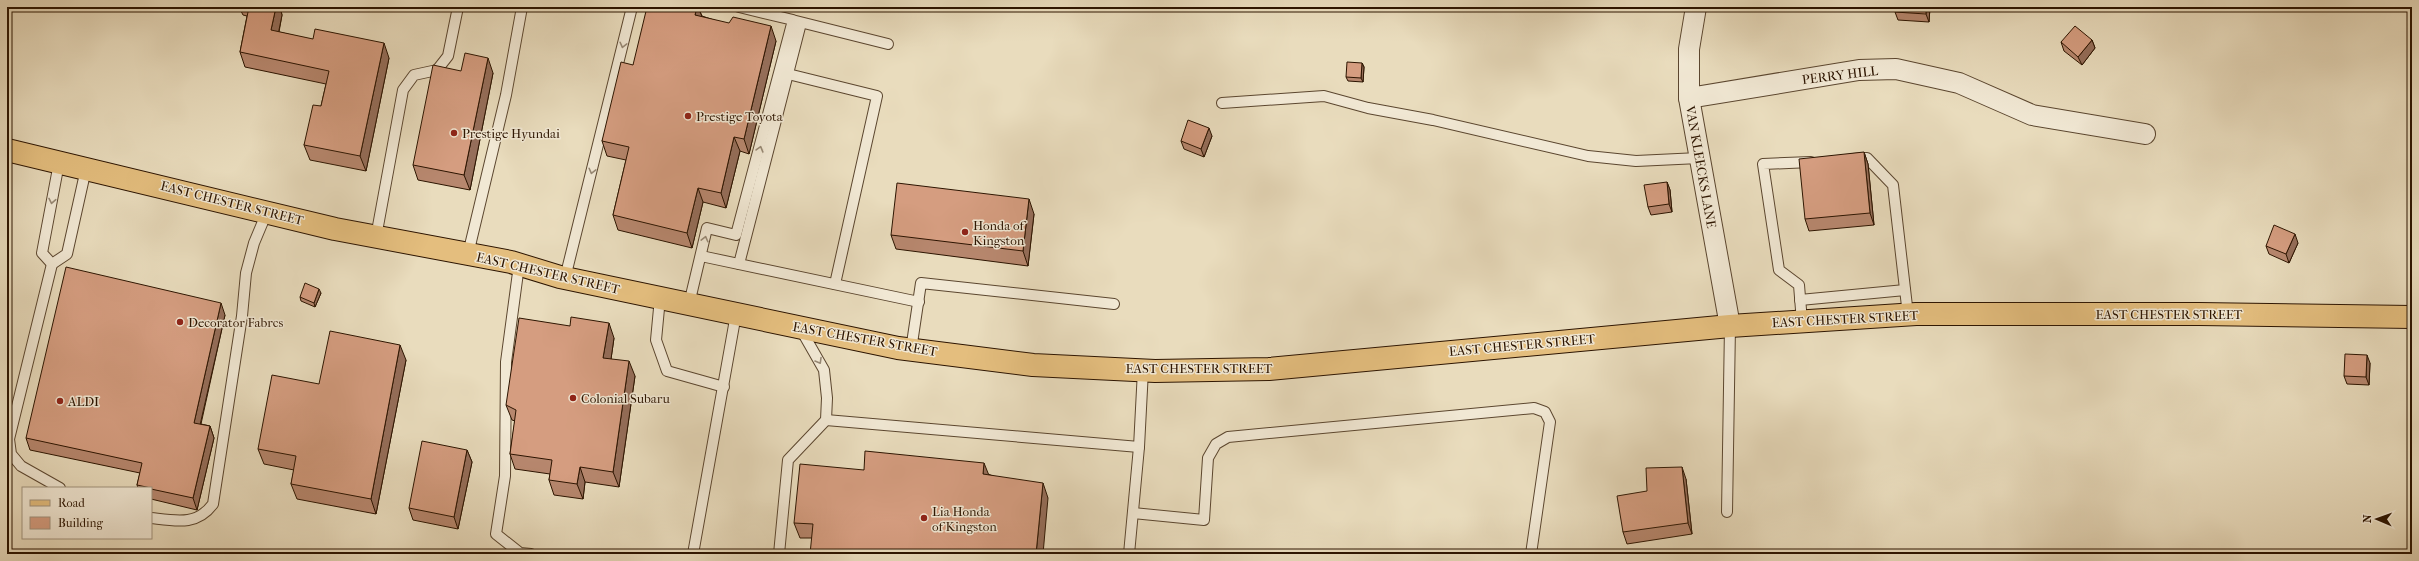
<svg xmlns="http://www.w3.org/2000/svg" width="2419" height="561" font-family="'IM FELL French Canon',serif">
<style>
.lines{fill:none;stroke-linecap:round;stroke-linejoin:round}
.lane-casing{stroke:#5b462f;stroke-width:12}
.street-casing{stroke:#5b462f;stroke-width:22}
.primary-casing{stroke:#2c1400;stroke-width:24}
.lane{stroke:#f1e8d4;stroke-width:10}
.street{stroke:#f1e8d4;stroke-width:20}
.primary{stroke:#e4be7e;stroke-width:22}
.wall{fill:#b7876e;stroke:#2c1400}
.shaded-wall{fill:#956e5a;stroke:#2c1400}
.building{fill:#d59d80;stroke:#2c1400}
.oneway{stroke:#988975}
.poi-dot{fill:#8f2418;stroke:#f1e8d4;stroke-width:1.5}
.labels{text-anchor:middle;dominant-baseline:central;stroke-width:3;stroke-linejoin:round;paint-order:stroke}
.street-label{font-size:13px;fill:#2c1400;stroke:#f1e8d4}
.poi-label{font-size:13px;fill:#2c1400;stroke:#f1e8d4;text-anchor:start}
</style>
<rect width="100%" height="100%" fill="#e9dcbd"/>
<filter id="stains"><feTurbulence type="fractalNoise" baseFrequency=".005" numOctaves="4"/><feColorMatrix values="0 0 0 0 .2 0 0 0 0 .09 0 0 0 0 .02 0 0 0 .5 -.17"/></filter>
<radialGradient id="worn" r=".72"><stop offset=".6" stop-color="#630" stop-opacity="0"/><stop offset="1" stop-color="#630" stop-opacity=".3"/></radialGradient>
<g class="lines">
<g class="lane-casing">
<g id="lane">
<path d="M796,21L888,44"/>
<path d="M788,74L877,96L835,284"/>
<path d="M1222,103L1324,96L1368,108L1433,120L1588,156L1636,161L1699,158"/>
<path d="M1853,159L1867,158L1893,185L1908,315"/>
<path d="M59,163L42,253L52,264L67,254L86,169"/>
<path d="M376,237L403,90L414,75L437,70L448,56L458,7"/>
<path d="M468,254L506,95L522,7"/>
<path d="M701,256L919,302"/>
<path d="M52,264L9,439L11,454L21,466L60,488"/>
<path d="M739,264L801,23"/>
<path d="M519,265L506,362L505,476L496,534L520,553L531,554"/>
<path d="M565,278L632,7"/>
<path d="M660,298L656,340L667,371L724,387"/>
<path d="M1800,300L1905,290"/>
<path d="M689,304L707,228L736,235L793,20L739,7"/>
<path d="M1802,322L1799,285L1779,270L1763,164L1811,162"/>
<path d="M911,350L921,283L1114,304"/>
<path d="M826,420L1139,447"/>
<path d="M1727,512L1730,326"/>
<path d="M1133,513L1204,520L1208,458L1216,444L1228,437L1534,408L1545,412L1550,422L1531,554"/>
<path d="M151,518C176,521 197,526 213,504L242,316L246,273L254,243L267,212"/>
<path d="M693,554L736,314"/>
<path d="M779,554L788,460L826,420L827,398L824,370L800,328"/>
<path d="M1129,554L1139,447L1143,370"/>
</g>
</g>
<g class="street-casing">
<g id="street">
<path d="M1696,7L1689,49V98L1730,326"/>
<path d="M1689,98L1859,70L1896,69L1959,83L2032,115L2145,134"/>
</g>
</g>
<g class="primary-casing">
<path id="primary" d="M7,150L335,229L511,262L560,277L898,348L1033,365L1155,371L1269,369L1730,326L1916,314H2199L2412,317"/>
</g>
<use href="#lane" class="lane"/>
<use href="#street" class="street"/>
<use href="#primary" class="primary"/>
</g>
<g class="wall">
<path d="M239,7H280L282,15L279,32L389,58L366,171L310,160L304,145L321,106L326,84L245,67L240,52L247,16L243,15Z"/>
<path d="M698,7L702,16L776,41L749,154L740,151L726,208L703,202L692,248L618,230L613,215L626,160L607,156L602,141L633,65Z"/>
<path d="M1358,7H1374V10H1359Z"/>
<path d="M1801,7H1824V11L1802,9Z"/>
<path d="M1895,7H1930L1929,22L1898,20L1895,12Z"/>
<path d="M2092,40L2095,48L2082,65L2064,51L2061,42Z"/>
<path d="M1362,63L1364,67L1363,82L1348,81L1346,77Z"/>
<path d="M493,73L470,190L418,180L413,165Z"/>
<path d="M1212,136L1204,157L1184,149L1181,141Z"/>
<path d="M1864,152L1868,164L1874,225L1809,231L1805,219Z"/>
<path d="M1667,182L1670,190L1672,212L1651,215L1648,207Z"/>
<path d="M1034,214L1028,266L896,249L891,235Z"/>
<path d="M2298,243L2289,263L2269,254L2266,246Z"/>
<path d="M321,293L315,307L301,301L300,297Z"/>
<path d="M225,315L201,424L210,426L214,438L197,510L151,499V488H138L137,485L140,473L30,450L26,438Z"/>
<path d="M614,338L611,359L635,376L619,487L585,482L583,499L554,495L549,480L550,474L515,469L510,454L515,421L512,420L506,405Z"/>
<path d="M406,360L376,514L297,499L291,484L294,470L264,464L258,449L319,384Z"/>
<path d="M2370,363L2369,385L2347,384L2344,376Z"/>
<path d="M467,450L472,462L458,529L413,520L409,508Z"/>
<path d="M864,470L988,474L1048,498L812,538H800L794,523Z"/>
<path d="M1686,479L1692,534L1627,544L1623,532L1647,491Z"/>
</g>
<g class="shaded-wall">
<path d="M276,7H280L282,15L276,45L271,30Z"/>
<path d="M697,7H698L703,19L695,15Z"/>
<path d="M1926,7H1930L1929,22L1926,14Z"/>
<path d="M771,26L776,41L749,154L744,139Z"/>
<path d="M2092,40L2095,48L2082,65L2078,57Z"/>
<path d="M384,43L389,58L366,171L360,156Z"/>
<path d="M488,58L493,73L470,190L464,175Z"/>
<path d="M1362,63L1364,67L1363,82L1361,78Z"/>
<path d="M1209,128L1212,136L1204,157L1201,149Z"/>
<path d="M734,137L740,151L726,208L721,193Z"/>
<path d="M1864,152L1868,164L1874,225L1870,213Z"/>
<path d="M1667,182L1670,190L1672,212L1669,204Z"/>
<path d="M698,188L703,202L692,248L687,233Z"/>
<path d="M1029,199L1034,214L1028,266L1023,251Z"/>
<path d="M2295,234L2298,243L2289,263L2286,254Z"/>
<path d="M319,289L321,293L315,307L314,303Z"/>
<path d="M221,303L225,315L198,434L194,423Z"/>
<path d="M609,323L614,338L609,373L603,358Z"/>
<path d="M400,345L406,360L376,514L371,499Z"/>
<path d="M2367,355L2370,363L2369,385L2366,377Z"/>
<path d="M629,361L635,376L619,487L613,472Z"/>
<path d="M210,426L214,438L197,510L193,498Z"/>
<path d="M467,450L472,462L458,529L454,517Z"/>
<path d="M984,463L990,478L983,474Z"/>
<path d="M580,467L585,482L583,499L577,484Z"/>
<path d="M1682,467L1686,479L1692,534L1688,523Z"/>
<path d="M1043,483L1048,498L1043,554H1036Z"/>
</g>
<g class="building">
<path d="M249,7H276L271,30L313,39L315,29L384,43L360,156L304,145L313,105L321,106L329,71L240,52Z"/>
<path d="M647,7H697L695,15L729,23L733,17L771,26L744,139L734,137L721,193L698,188L687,233L613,215L629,147L602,141L621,62L633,65Z"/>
<path d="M1895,7H1926V14L1895,12Z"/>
<path d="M2075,26L2092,40L2078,57L2061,42Z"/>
<path d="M465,53L488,58L464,175L413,165L433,65L461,71Z"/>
<path d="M1347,62L1362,63L1361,78L1346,77Z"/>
<path d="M1188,120L1209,128L1201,149L1181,141Z"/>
<path d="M1864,152L1870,213L1805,219L1799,159Z"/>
<path d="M1667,182L1669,204L1648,207L1644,185Z"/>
<path d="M897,183L1029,199L1023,251L891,235Z"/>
<path d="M2274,225L2295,234L2286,254L2266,246Z"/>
<path d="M66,267L221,303L194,423L210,426L193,498L151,489V488L137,485L142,463L26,438Z"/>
<path d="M305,283L319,289L314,303L300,297Z"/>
<path d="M571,317L609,323L603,358L629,361L613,472L580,467L577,484L549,480L552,460L510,454L516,410L506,405L519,318L570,326Z"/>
<path d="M330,331L400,345L371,499L291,484L296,456L258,449L272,375L319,384Z"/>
<path d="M2345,354L2367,355L2366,377L2344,376Z"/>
<path d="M422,441L467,450L454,517L409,508Z"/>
<path d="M865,451L984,463L983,474L1043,483L1036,554H810L813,524L794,523L800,464L864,470Z"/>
<path d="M1682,467L1688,523L1623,532L1617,496L1647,491L1646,468Z"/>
</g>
<defs><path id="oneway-chevron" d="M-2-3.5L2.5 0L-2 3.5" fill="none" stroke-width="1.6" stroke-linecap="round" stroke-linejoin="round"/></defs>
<g class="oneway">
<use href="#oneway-chevron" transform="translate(623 45) rotate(104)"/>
<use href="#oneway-chevron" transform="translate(760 149) rotate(-74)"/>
<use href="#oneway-chevron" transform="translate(592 171) rotate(104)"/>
<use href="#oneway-chevron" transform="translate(52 201) rotate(101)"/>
<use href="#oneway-chevron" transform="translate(705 239) rotate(-76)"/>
<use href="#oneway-chevron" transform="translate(819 361) rotate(60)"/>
</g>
<g class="poi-dot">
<circle cx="688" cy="116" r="4"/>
<circle cx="454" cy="133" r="4"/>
<circle cx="965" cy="232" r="4"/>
<circle cx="180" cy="322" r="4"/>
<circle cx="573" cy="398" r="4"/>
<circle cx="60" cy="401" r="4"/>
<circle cx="924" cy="518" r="4"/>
</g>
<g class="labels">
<g class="street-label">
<text transform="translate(1840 75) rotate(-7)">PERRY HILL</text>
<text transform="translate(1701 167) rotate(80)">VAN KLEECKS LANE</text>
<text transform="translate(232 203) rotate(14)">EAST CHESTER STREET</text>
<text transform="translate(548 273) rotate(13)">EAST CHESTER STREET</text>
<text x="2169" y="314">EAST CHESTER STREET</text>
<text transform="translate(1845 319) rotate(-3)">EAST CHESTER STREET</text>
<text transform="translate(865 339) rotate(10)">EAST CHESTER STREET</text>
<text transform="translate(1522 345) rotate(-5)">EAST CHESTER STREET</text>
<text x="1199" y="368">EAST CHESTER STREET</text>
</g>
<g class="poi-label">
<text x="696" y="116">Prestige Toyota</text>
<text x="462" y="133">Prestige Hyundai</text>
<text x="973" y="225">Honda of<tspan x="973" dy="15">Kingston</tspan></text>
<text x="188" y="322">Decorator Fabrcs</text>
<text x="581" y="398">Colonial Subaru</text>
<text x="68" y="401">ALDI</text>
<text x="932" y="511">Lia Honda<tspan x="932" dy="15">of Kingston</tspan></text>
</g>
</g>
<rect width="2419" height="561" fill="none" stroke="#e9dcbd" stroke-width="24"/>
<rect x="8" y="8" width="2403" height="545" fill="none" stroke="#2c1400" stroke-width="2"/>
<rect x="12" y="12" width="2395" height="537" fill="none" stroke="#2c1400"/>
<rect x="22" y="487" width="130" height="52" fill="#f1e8d4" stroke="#a2937f"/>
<rect x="30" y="500" width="20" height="6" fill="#e4be7e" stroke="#a2937f"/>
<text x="58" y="507" font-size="12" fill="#2c1400">Road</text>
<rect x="30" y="517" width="20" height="12" fill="#d59d80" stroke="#a2937f"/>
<text x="58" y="527" font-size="12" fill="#2c1400">Building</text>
<g transform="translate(2377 519) rotate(272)" stroke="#f1e8d4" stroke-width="3" paint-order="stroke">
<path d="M0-3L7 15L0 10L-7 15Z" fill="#2c1400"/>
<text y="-6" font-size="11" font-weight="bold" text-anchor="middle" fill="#2c1400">N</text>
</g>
<rect width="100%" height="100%" filter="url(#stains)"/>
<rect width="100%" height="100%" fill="url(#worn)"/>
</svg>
